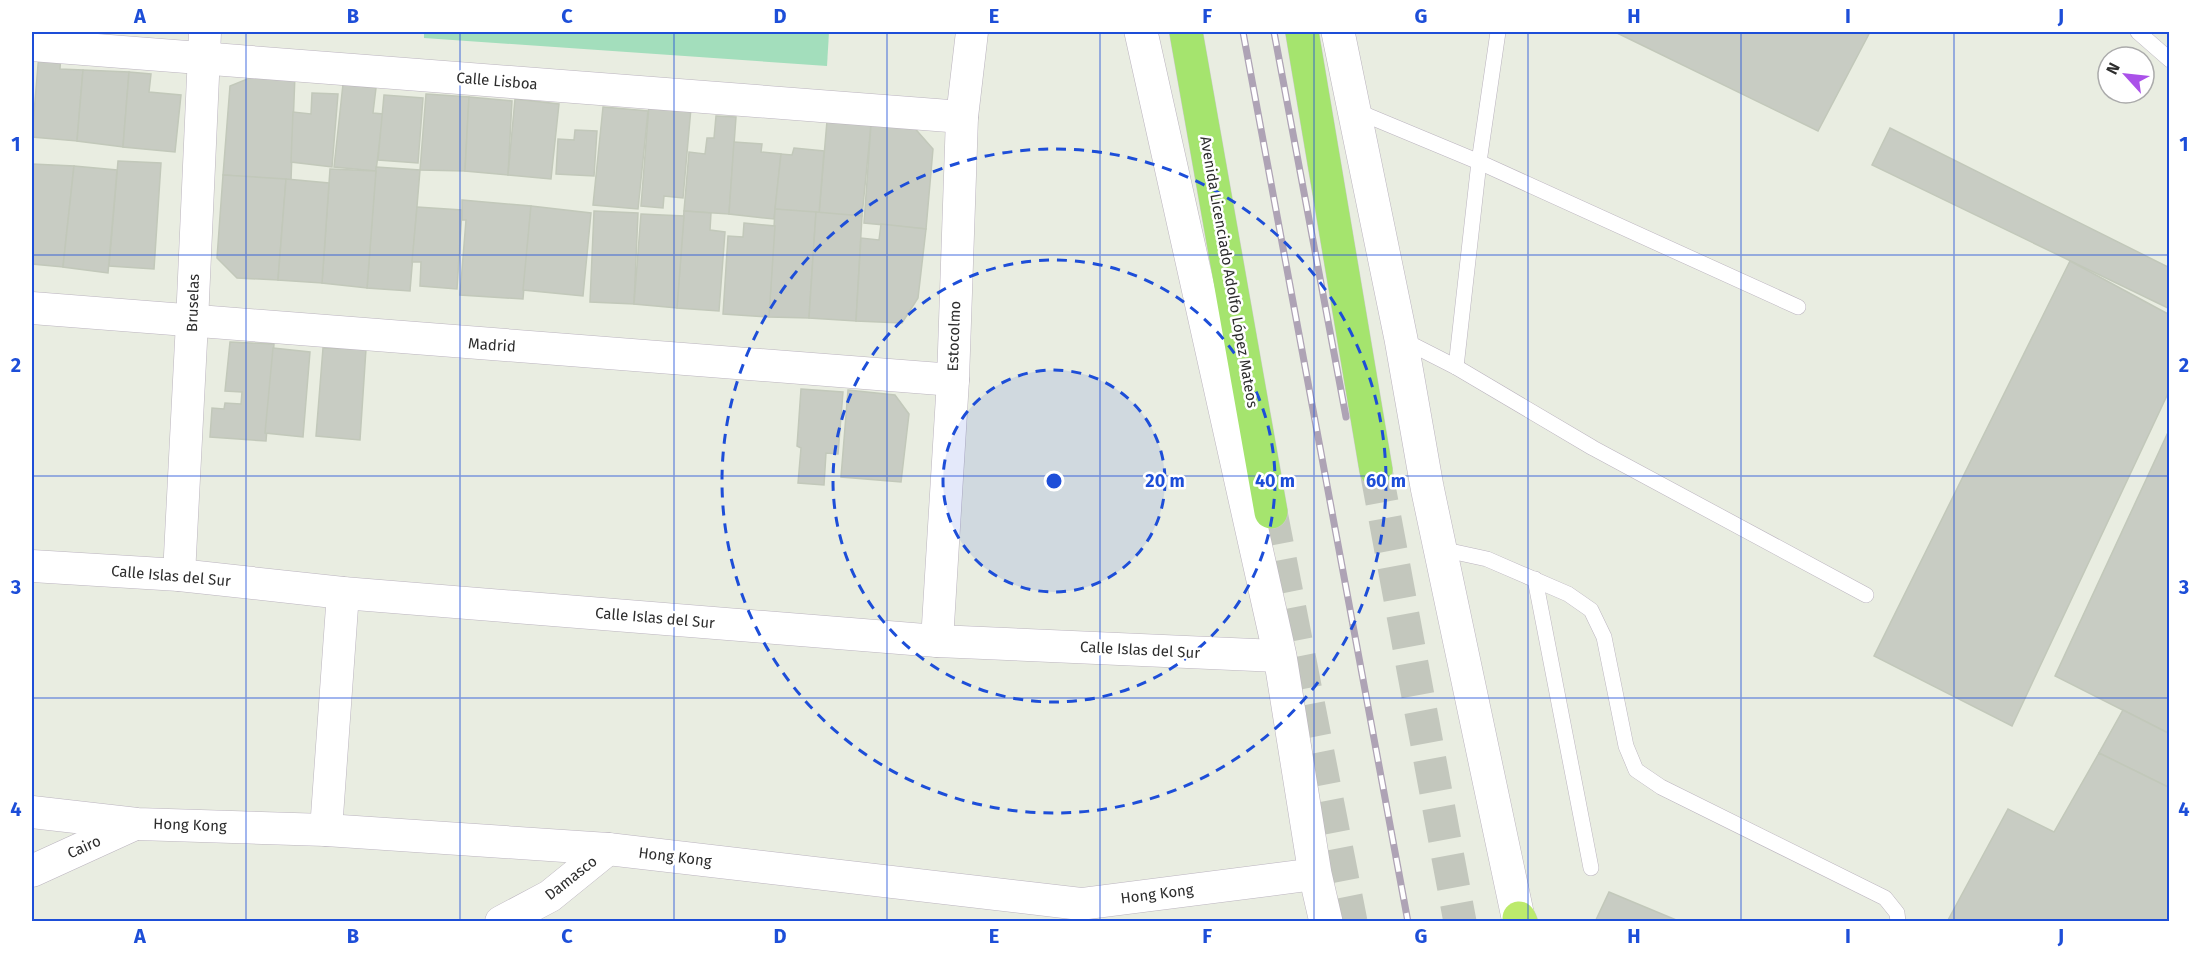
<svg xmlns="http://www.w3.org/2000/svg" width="2201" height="953" font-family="'Fira Sans',sans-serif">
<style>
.green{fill:#a3debc}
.building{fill:#c8ccc3;stroke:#c2c8ba;stroke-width:1.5}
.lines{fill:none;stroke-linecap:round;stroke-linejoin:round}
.primary-tunnel{stroke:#c3c7bd;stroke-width:33;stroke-dasharray:33 16;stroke-linecap:butt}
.service-casing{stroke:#bbb4bf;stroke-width:16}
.minor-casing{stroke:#bbb4bf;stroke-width:33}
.tertiary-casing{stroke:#bbb4bf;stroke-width:34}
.primary-casing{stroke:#cdcdcd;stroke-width:34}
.trunk-casing{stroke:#cdcdcd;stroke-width:34}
.service{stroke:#fff;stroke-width:15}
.minor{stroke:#fff;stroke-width:32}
.tertiary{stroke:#fff;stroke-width:33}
.primary{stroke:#a5e46e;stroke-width:33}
.trunk{stroke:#bcea6c;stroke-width:33}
.rail-casing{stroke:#aea3b5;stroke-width:7}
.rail{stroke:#fff;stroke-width:4.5;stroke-dasharray:14;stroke-linecap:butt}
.grid{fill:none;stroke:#1d4ed8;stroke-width:1.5;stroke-opacity:0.55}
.ring{fill:none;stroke:#1d4ed8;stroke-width:3;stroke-dasharray:10 8}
.labels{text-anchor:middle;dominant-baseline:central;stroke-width:5;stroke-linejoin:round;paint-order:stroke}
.street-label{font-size:15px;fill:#2d2d2d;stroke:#fff}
.centre{fill:#1d4ed8;stroke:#fff;stroke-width:3}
.ring-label{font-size:18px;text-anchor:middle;font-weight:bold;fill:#1d4ed8;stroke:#fff;stroke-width:5;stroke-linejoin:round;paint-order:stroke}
.neatline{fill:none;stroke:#1d4ed8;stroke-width:2}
.grid-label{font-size:20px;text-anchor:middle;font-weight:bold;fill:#1d4ed8}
</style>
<rect width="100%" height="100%" fill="#e9ede1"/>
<path class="green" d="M424,32H829L827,66L424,38Z"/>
<g class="building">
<path d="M1615,32H1870L1818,131Z"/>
<path d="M39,53L61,54L60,69L83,70L77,141L32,137Z"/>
<path d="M83,70L129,72L123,147L77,141Z"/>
<path d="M129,72L151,74L149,92L181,95L175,152L123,147Z"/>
<path d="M262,73L295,74L291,180L223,175L230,86Z"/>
<path d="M343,84L376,88L373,113L383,114L376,171L334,167Z"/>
<path d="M312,93L338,94L332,167L291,162L293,112L311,114Z"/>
<path d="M426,94L469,97L465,171L420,170Z"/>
<path d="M384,95L423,98L418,163L378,160Z"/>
<path d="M469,97L512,101L508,175L465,171Z"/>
<path d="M515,99L559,104L551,179L508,175Z"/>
<path d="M649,105L691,108L683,198L664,196L663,208L641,206Z"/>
<path d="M603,107L648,111L638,209L593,205Z"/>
<path d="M716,116L736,117L729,214L684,211L689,152L705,154L707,138H714Z"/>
<path d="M827,121L871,125L862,216L819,214Z"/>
<path d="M911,124L933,149L926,229L864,223L871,125Z"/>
<path d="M1890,128L2170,268V309L1872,165Z"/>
<path d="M575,130L597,131L594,176L556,174L558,139L574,140Z"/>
<path d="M734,142L762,144L761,152L781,154L774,219L729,214Z"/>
<path d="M794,148L824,151L819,214L775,209L781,154L792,155Z"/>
<path d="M118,161L161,163L154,269L109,266Z"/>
<path d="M32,164L74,166L63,267L32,264Z"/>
<path d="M74,166L117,170L108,273L63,267Z"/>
<path d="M376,167L420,170L410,291L367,288Z"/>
<path d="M330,169L376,171L367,288L322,283Z"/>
<path d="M223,175L286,179L278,280L237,278L217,258Z"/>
<path d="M286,179L329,183L322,283L278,280Z"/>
<path d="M462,200L531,206L523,299L460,295L466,220H462Z"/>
<path d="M531,206L591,213L583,296L523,290Z"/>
<path d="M417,207L462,210L457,289L420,286L421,262H412Z"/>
<path d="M775,209L816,212L809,318L769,317Z"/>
<path d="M594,211L638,213L634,304L590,302Z"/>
<path d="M684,211L711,213L710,230L725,232L719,311L677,308Z"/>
<path d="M816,212L862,216L856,321L809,318Z"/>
<path d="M641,214L684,216L677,308L634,304Z"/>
<path d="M744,223L775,226L769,317L723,314L728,236L743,237Z"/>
<path d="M881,224L926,229L918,298L902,323L856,321L861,238L879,240Z"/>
<path d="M2070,261L2170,315V389L2012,726L1874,656Z"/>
<path d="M230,342L274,344L266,441L210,437L212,408L224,409L225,403L241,404L242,392L225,391Z"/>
<path d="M273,348L310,352L303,437L265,433Z"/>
<path d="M323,348L366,349L360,440L316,436Z"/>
<path d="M801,389L843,392L838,454L826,453L824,485L798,483L801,448L797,446Z"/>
<path d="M848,390L895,395L909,414L901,482L841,477Z"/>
<path d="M2170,428V734L2055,676Z"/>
<path d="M2123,710L2170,734V788L2099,753Z"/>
<path d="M2099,753L2170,788V922H1947L2008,809L2054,832Z"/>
<path d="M1609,892L1681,922H1595Z"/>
</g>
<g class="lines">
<g class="primary-tunnel">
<path d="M1376,470L1460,922"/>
<path d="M1271,512L1351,922"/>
</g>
<g class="service-casing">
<g id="service">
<path d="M2138,32L2170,60"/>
<path d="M1354,110L1479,162L1798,307"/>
<path d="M1401,339L1456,367L1593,448L1866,595"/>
<path d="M1456,367L1479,162L1498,32"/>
<path d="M1441,549L1487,559L1568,594L1591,610L1604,637L1626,746L1636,770L1661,787L1885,898L1897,913L1898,922"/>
<path d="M1535,579L1591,868"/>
</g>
</g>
<g class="minor-casing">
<g id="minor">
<path d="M32,45L962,117"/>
<path d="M32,308L953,380"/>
<path d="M32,566L179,575L343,593L937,641L1280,656"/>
<path d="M179,575L192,322L205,32"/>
<path d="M937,641L953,380L962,117L972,32"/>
<path d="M32,812L137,824L326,830L608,849L1081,904L1315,874"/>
<path d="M326,830L343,593"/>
<path d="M32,871L135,824"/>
<path d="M501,922L550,896L608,849"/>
</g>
</g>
<g class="tertiary-casing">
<g id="tertiary">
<path d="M1141,32L1280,656L1315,874L1326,922"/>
<path d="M1338,32L1401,339L1427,487L1519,922"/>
</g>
</g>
<g class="primary-casing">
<g id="primary">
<path d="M1186,32L1271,512"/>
<path d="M1302,32L1376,470"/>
</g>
</g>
<g class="trunk-casing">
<path id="trunk" d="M1519,918L1521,922"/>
</g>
<use href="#service" class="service"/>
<use href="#minor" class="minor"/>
<use href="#tertiary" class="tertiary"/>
<use href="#primary" class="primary"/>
<use href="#trunk" class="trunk"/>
<g class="rail-casing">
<g id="rail">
<path d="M1243,32L1408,922"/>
<path d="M1274,32L1346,417"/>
</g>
</g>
<use href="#rail" class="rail"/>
</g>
<path class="grid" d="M246,32V922M460,32V922M674,32V922M887,32V922M1100,32V922M1314,32V922M1528,32V922M1741,32V922M1954,32V922M32,255H2170M32,476H2170M32,698H2170"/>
<circle cx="1054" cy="481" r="111" fill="#1d4ed8" fill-opacity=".12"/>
<g class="ring">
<circle cx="1054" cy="481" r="111"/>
<circle cx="1054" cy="481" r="221"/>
<circle cx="1054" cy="481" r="332"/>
</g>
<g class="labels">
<g class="street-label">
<text transform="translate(497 81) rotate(5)">Calle Lisboa</text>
<text transform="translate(1229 272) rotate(80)">Avenida Licenciado Adolfo López Mateos</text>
<text transform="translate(193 303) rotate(-88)">Bruselas</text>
<text transform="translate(954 336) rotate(-88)">Estocolmo</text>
<text transform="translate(492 345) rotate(4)">Madrid</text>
<text transform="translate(171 576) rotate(5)">Calle Islas del Sur</text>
<text transform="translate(655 618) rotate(5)">Calle Islas del Sur</text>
<text transform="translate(1140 650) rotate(3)">Calle Islas del Sur</text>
<text transform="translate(190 825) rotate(2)">Hong Kong</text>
<text transform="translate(84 847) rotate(-24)">Cairo</text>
<text transform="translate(675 857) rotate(7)">Hong Kong</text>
<text transform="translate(571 878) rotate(-38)">Damasco</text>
<text transform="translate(1157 894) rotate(-7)">Hong Kong</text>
</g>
</g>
<circle cx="1054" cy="481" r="9" class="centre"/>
<g class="ring-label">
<text x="1165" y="487">20 m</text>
<text x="1275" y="487">40 m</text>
<text x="1386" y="487">60 m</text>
</g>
<rect width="2201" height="953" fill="none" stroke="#ffffff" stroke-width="66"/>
<g transform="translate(2126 75) rotate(297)"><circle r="28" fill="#ffffff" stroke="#ababab" stroke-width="1.5"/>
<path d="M0-4.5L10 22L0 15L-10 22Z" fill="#aa51e9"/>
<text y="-9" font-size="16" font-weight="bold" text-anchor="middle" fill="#2d2d2d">N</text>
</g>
<rect x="33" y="33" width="2135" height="887" class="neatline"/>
<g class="grid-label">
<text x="140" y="23">A</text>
<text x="353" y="23">B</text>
<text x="567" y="23">C</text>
<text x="780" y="23">D</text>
<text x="994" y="23">E</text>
<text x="1207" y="23">F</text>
<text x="1421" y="23">G</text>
<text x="1634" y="23">H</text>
<text x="1848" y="23">I</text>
<text x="2061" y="23">J</text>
<text x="16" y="151">1</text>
<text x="2184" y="151">1</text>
<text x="16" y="372">2</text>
<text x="2184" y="372">2</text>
<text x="16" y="594">3</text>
<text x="2184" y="594">3</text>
<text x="16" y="816">4</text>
<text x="2184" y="816">4</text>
<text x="140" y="943">A</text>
<text x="353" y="943">B</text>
<text x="567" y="943">C</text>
<text x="780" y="943">D</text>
<text x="994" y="943">E</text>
<text x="1207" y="943">F</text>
<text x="1421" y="943">G</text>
<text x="1634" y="943">H</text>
<text x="1848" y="943">I</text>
<text x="2061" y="943">J</text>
</g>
</svg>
